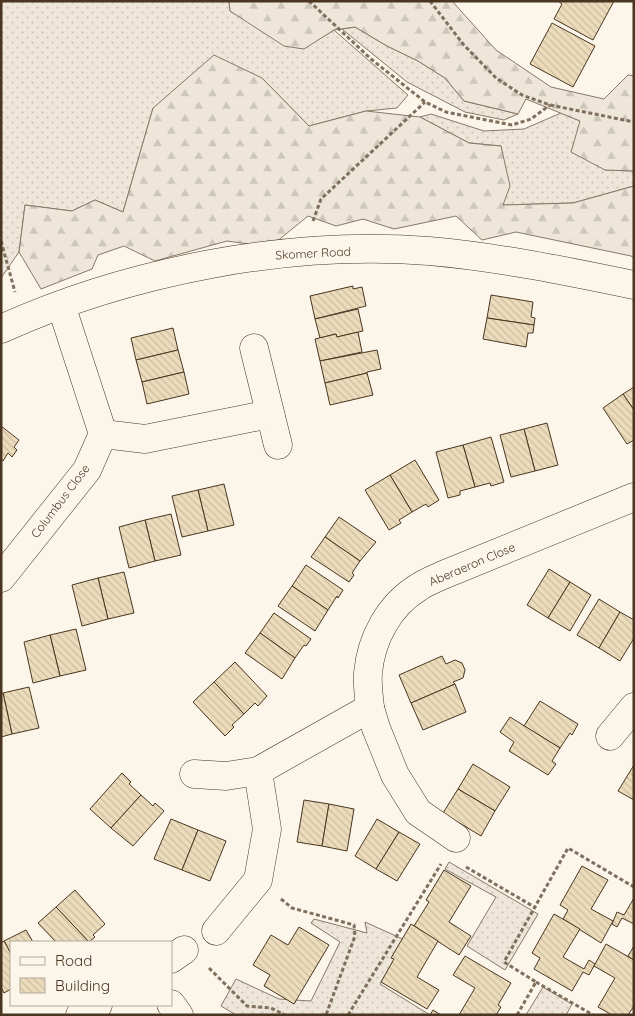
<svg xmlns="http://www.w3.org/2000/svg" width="635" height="1016" font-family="Quicksand,sans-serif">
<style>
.grass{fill:url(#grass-dots);stroke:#887966}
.forest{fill:url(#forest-firs);stroke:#887966}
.building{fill:url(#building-back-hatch);stroke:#4a3520}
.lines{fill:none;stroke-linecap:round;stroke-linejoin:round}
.minor-casing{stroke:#4a3520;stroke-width:29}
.path{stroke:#7f6f5c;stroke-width:3;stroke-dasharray:4 2.5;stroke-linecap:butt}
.minor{stroke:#fbf6e9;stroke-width:28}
.labels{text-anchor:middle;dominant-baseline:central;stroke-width:4;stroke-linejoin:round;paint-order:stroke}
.street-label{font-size:12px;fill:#4a3520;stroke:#fbf6e9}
</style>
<defs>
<pattern id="grass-dots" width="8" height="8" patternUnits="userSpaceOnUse" patternTransform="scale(1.25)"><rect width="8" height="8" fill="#ede6d9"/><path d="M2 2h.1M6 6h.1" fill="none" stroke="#cdc6ba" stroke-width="1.8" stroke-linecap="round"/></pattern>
<pattern id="forest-firs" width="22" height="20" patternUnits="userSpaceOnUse" patternTransform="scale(1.25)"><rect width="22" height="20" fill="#ede6d9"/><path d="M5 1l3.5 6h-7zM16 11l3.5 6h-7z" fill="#cdc6ba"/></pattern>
<pattern id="building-back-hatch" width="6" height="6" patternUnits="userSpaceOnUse" patternTransform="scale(1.25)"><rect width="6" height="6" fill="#ecdcbc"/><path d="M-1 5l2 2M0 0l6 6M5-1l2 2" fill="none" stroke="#ccbda1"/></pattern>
</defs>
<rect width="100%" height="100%" fill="#fbf6e9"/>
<g class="grass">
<path d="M1,1H229L230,11L304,48L334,30L408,95L397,108L366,111L309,126L262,78L153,108L123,212L95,200L72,211L25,205L19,252L1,278Z"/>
<path d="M355,27L387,46L418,61L445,78L464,101L518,114L504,120L465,112L407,82L342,29Z"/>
<path d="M561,113L580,121L605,170L634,171V186L573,203L503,205L501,146L469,143L420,117L431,114L484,131L524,129Z"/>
<path d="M449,862L538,914L505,970L467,946L496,897L445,869Z"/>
<path d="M314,919L367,933L365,922L407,941L380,984L430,1015H236L221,1006L236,979L279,999L311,1001L340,942L311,923Z"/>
<path d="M543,987L572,1004L566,1015H526Z"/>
</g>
<g class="forest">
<path d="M229,1H452L496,50L551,87L604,99L628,75L634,76V171L605,170L571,152L580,121L526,99L518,114L464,101L445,78L418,61L387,46L355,27L334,30L304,49L284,46L230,11Z"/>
<path d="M214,55L262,78L309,126L366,111L420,117L469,143L501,146L510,186L503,205L573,203L634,186V258L631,256L516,232L482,240L456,216L394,229L363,219L336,226L308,216L270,247L227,241L155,261L124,246L98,255L92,269L41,289L19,252L25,205L72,211L95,200L123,212L153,108Z"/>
</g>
<g class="building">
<path d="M558,1H614L593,40L554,19L562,4Z"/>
<path d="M552,23L595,46L573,87L530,64Z"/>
<path d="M353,286V289L362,287L366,306L315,319L310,296Z"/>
<path d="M491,295L533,302L531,317L535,318L534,325L487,318Z"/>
<path d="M358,309L363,331L337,337L336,334L320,338L315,319Z"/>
<path d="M487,318L534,325L533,333H528L526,347L483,339Z"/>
<path d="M173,328L178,350L136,360L131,338Z"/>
<path d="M358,332L362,352L320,361L315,339L336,334L337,337Z"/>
<path d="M178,350L184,372L142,382L136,360Z"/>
<path d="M377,350L381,369L367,372V373L325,383L320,361Z"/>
<path d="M184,372L189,394L147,404L142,382Z"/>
<path d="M367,373L373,395L330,405L325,383Z"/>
<path d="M634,387V410L623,394Z"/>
<path d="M623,394L634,410V440L627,444L603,408Z"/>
<path d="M547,423L558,465L535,471L524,429Z"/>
<path d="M1,426L19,440L14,447L17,450L12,457L8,453L3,461L1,459Z"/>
<path d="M524,429L535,471L511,477L500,435Z"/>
<path d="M491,437L504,482L491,486L490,483L475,487L463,445Z"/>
<path d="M463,445L475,487L460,491V495L448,498L436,452Z"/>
<path d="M415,460L439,500L428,507L426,504L412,512L390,475Z"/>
<path d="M390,475L412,512L399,520L401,523L389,530L365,490Z"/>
<path d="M224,484L234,525L208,531L198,490Z"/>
<path d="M198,490L208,531L182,537L172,496Z"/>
<path d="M171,514L181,555L155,561L145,520Z"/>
<path d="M339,517L376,542L360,561L325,537Z"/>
<path d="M145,520L155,561L129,568L119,527Z"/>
<path d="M325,537L360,561L352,573L354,575L349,582L311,557Z"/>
<path d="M306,565L343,590L338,598L337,596L328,610L292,586Z"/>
<path d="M549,569L570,582L548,618L527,605Z"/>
<path d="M124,572L134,613L108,619L98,578Z"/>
<path d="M98,578L108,619L82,626L72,585Z"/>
<path d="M570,582L591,595L570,631L548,618Z"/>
<path d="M292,586L328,610L315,631L278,606Z"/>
<path d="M599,599L620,612L599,648L577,635Z"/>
<path d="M620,612L634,620V638L620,661L599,648Z"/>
<path d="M274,613L311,639L306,646L304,645L295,658L260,633Z"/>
<path d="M76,629L86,670L60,676L50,635Z"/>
<path d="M260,633L295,658L282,679L245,653Z"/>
<path d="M50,635L60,676L33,683L24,642Z"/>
<path d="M442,656L446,664L455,660L462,663L465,670L463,678L453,682L455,684L411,703L399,675Z"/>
<path d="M235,662L267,696L258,706L255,703L244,714L214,682Z"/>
<path d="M214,682L244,714L232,725L234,727L225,736L193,702Z"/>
<path d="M455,684L466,712L423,730L411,703Z"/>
<path d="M29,687L39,728L12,734L3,693Z"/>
<path d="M1,693H3L12,734L1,737Z"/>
<path d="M540,701L578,724L572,735L570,733L560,748L524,726Z"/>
<path d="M510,717L560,748L552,761L556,764L548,775L509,751L514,742L500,732Z"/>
<path d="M473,764L510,787L495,811L458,789Z"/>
<path d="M634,765V800L618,791Z"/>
<path d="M122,773L131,782L129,784L141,795L111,828L90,809Z"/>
<path d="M458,789L495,811L481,836L443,813Z"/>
<path d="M141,795L153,806L155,803L164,811L133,846L111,828Z"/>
<path d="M304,800L329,804L322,846L297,842Z"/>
<path d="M329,804L354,809L347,851L322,846Z"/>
<path d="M171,819L198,830L182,870L154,859Z"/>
<path d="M377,819L399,832L376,869L355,856Z"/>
<path d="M198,830L226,841L210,881L182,870Z"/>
<path d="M399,832L420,844L397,881L376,869Z"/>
<path d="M582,866L608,880L591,909L613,921L601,943L563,919L568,910L560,905Z"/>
<path d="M444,870L471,886L449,922L471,936L459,955L414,926L429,902L426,900Z"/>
<path d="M75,890L105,924L93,935L95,937L89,942L56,907Z"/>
<path d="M634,898V924L622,918L617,927L612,924L617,912L624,915Z"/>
<path d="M56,907L89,942H56L38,923Z"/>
<path d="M554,914L580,929L563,957L584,969L589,960L595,964L589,975L583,972L572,991L534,969L540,958L532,953Z"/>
<path d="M411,924L438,941L417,977L439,990L427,1009L381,982L394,959L391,958Z"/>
<path d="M299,927L329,945L294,1004L264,986L270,975L253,965L271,935L288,945Z"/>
<path d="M26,930L33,942H11V954L4,941Z"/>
<path d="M4,941L11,954V989L4,993L1,987V943Z"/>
<path d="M606,944L634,960V1006L628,1015H612L598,1007L615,978L594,966Z"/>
<path d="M634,946V960L628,956Z"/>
<path d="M465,956L511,983L498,1005L501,1007L496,1015H459L475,988L453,975Z"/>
<path d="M433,1010L441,1015H430Z"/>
</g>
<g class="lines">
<g class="minor-casing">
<g id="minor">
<path d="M1,329C129,271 288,240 429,251C498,257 566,271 634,285"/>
<path d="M254,348L278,445"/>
<path d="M103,434L145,439L270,414"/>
<path d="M1,578L87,470L103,434L61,305"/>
<path d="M370,708L376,728L395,775L418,812L456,838"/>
<path d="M610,736L634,707"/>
<path d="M194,774L226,776L258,771L370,708C369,696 367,684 368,673C371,639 389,605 419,587C426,582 435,579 443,575L634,497"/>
<path d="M216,931L258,880L267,829L258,771"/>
<path d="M171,959L184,950"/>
<path d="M171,1004L179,1015"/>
<path d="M80,1015L98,1005"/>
</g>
</g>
<g class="path">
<path d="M309,1L371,59L425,102L446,112L512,125L531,119L550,105"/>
<path d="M430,1L463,44L496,78L522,95L550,105L634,122"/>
<path d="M313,221L321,199L425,102"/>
<path d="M1,241L15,292"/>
<path d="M466,867L536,908"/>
<path d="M281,899L292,908L354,925L355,936L326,1015"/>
<path d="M209,968L247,1006L271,1008L285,1015"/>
<path d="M536,982L593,1015"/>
<path d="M348,1015L441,864"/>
<path d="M517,1015L536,982L504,962L568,848L634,887"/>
</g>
<use href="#minor" class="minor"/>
</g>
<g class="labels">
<g class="street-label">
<text transform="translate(313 253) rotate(-3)">Skomer Road</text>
<text transform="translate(60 501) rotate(-53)">Columbus Close</text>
<text transform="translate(472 564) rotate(-23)">Aberaeron Close</text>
</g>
</g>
<rect width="635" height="1016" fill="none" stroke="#4a3520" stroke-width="5"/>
<rect x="10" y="941" width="162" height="65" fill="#fbf6e9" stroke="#b4a999"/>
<rect x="20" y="957" width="25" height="8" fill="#fbf6e9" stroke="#b4a999"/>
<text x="55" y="966" font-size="15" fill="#4a3520">Road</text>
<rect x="20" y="978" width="25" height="15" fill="url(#building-back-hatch)" stroke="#b4a999"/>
<text x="55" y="991" font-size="15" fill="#4a3520">Building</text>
</svg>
